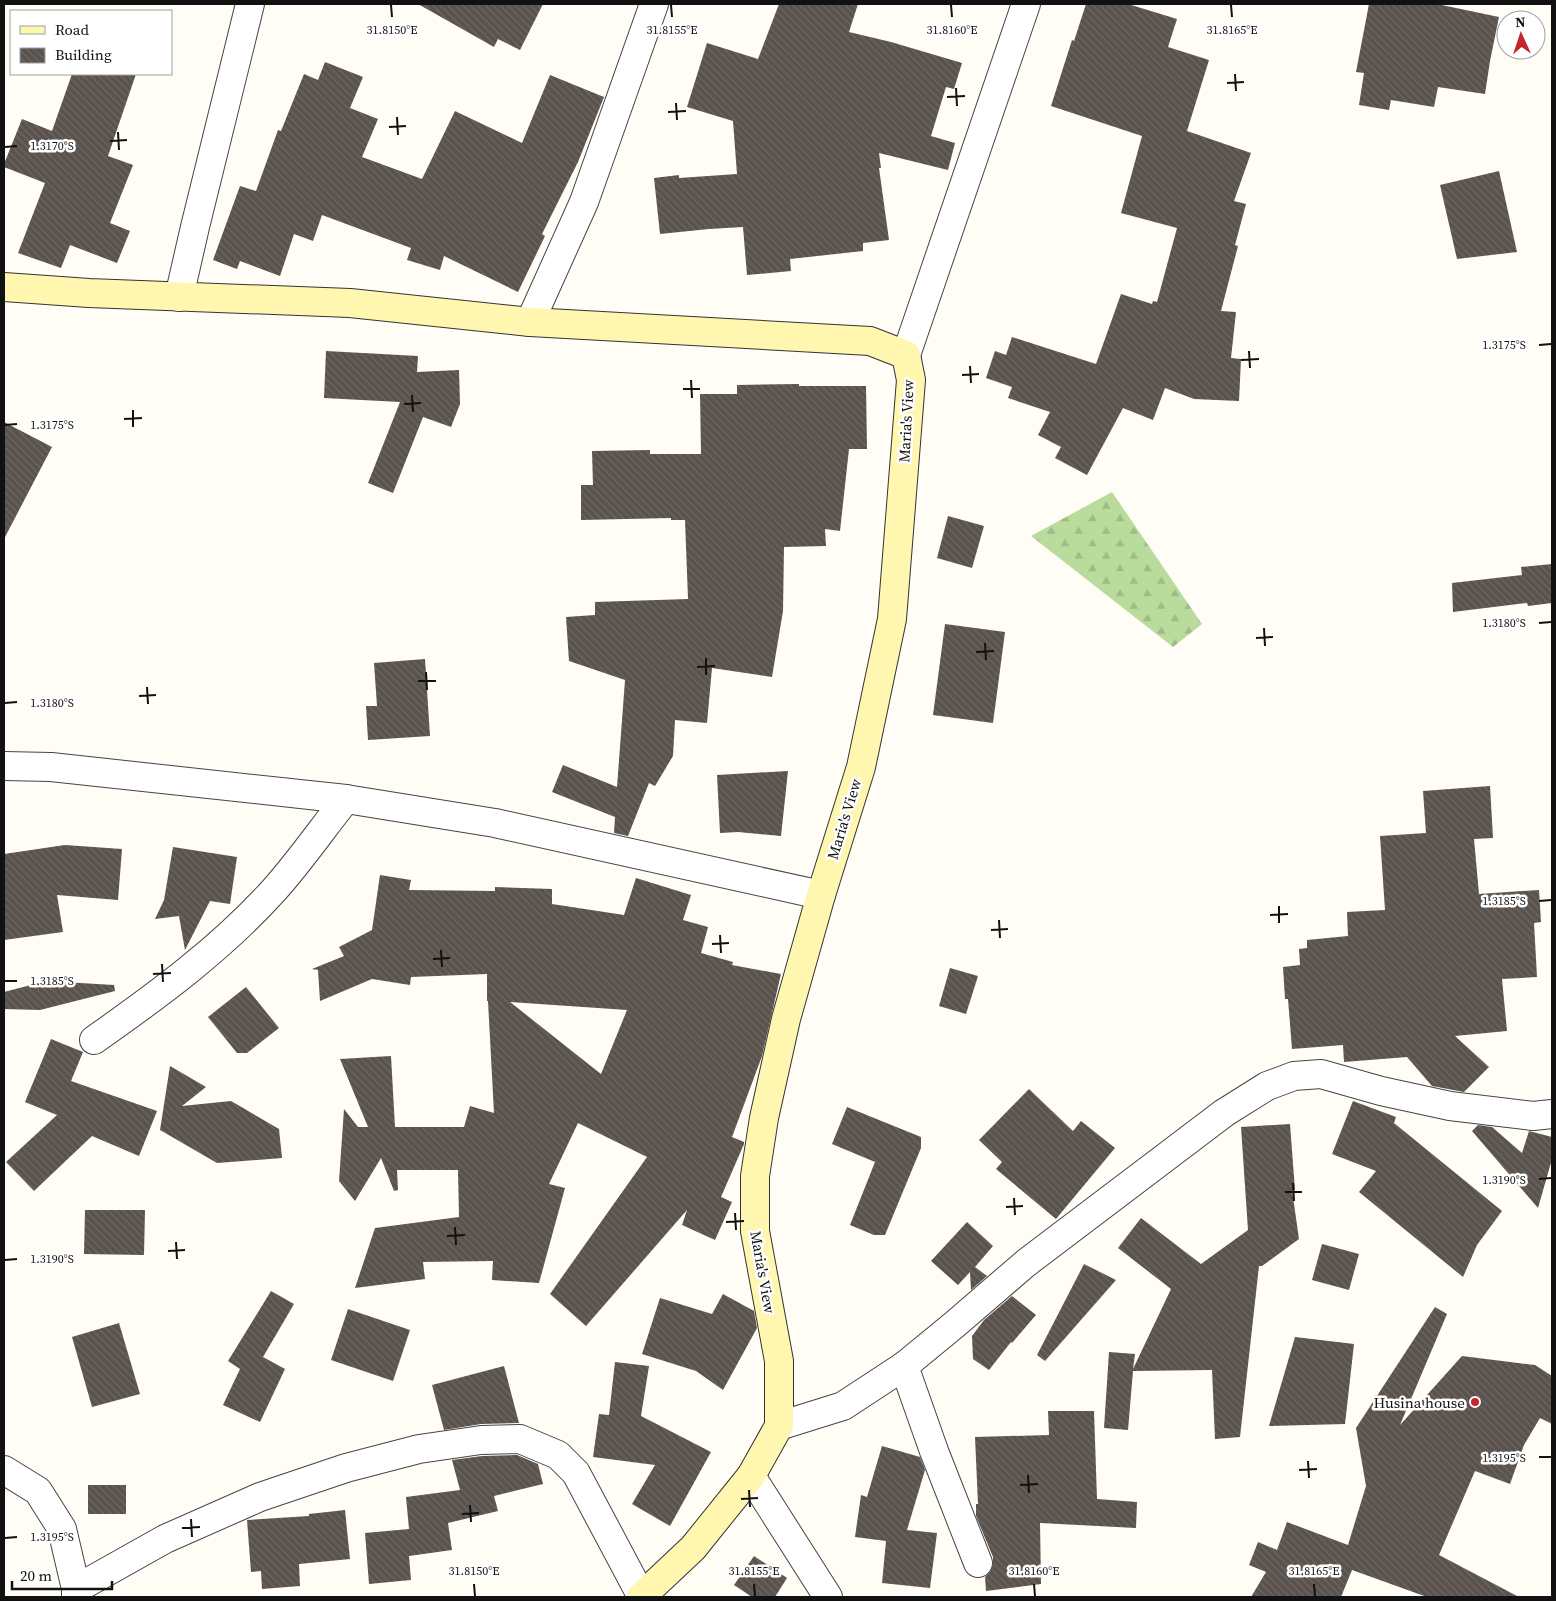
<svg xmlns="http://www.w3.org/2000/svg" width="1556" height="1601" font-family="'Source Serif 4',serif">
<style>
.forest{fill:url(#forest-firs)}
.building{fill:url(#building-back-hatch);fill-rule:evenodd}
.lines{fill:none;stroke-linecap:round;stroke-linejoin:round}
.street-casing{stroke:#444;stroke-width:30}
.secondary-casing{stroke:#333;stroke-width:30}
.street{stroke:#fff;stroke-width:28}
.secondary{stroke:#fff6b0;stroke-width:28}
.ticks{fill:none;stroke:#111;stroke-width:2}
.poi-dot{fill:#c4262e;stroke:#fff;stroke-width:2}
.labels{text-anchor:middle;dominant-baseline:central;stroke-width:5;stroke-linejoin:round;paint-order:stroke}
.street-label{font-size:15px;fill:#111;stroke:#fff}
.poi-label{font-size:15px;fill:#111;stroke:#fff;text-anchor:end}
.ticks-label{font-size:12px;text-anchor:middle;fill:#111;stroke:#fff;stroke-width:5;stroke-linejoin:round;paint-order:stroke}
</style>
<defs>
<pattern id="forest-firs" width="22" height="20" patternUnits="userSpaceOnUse" patternTransform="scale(1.25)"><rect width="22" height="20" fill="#b9dc9c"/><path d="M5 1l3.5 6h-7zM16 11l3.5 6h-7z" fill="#9ebc85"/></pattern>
<pattern id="building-back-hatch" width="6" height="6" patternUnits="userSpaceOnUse" patternTransform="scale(1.25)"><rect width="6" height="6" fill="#5a524d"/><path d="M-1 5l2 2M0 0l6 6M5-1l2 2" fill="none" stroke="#6d6662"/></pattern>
</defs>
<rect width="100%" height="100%" fill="#fffdf5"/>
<path class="forest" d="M1112,492L1202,624L1173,647L1031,536Z"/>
<g class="building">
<path d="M418,4H543L520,50L498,39L494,47Z"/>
<path d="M779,4H858L849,32L891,42L962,63L954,89L946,87L931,136L955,143L948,170L879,153L881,168H879L889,240L863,243V251L790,259L791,271L747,275L743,227L709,229L660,234L654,178L679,175V178L737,174L733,121L687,107L707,43L758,59Z"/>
<path d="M1086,4H1128L1177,19L1168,47L1209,60L1187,131L1251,153L1234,201L1246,204L1235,245L1238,246L1221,311L1236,312L1231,358L1241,359L1239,401L1194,399L1165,388L1153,420L1123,408L1087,475L1055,458L1061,447L1038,435L1050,412L1008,398L1012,387L986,378L995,351L1006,355L1012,337L1096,364L1121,294L1152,304L1153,301L1157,302L1177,228L1121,213L1142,136L1051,106L1072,40L1074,41Z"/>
<path d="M1369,4H1437L1499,17L1490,61L1485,94L1438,87L1434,107L1391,100L1389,110L1359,105L1364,73L1356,72Z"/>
<path d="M325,62L363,77L350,108L378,119L362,157L422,179L455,111L522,143L550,75L604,97L578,162L542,234L545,236L518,292L444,256L440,270L407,260L411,248L322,215L313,241L294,234L280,276L240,261L237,269L213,260L240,186L256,191L278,130L281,131L304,74L318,80Z"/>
<path d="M72,74H136L108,156L133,165L110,223L130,231L117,263L70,245L61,268L18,253L45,183L4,167V164L22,119L52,131Z"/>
<path d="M1499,171L1517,252L1457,259L1440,185Z"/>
<path d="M326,351L418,356L417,372L459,370L460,404L451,427L423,417L393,493L368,483L400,402L324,398Z"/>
<path d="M799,384V386H866L867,449H849L840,531L825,529L826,546L784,547L783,611L772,677L712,668L707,723L675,720L673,756L655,786L649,783L628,836L614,833L615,817L552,792L563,765L617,787L625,680L569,661L566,617L595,615V602L688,599L685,520H671V518L581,520V485H593L592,451L650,450V454H701L700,394H737V385Z"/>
<path d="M4,422L52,447L4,539Z"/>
<path d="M948,516L984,526L972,568L937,558Z"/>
<path d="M1552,564V603L1528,606L1527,603L1453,612L1452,583L1522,575L1521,567Z"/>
<path d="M945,624L1005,632L993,723L933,715Z"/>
<path d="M425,659L430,736L368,740L366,706H377L374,663Z"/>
<path d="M788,771L781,836L738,832L720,833L717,775Z"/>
<path d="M1490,786L1493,838L1474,839L1479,894L1539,890L1541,922L1534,923L1537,977L1502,979L1507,1031L1455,1036L1489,1067L1464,1092L1432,1086L1407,1057L1344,1062L1343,1045L1292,1049L1288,999H1285L1283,967L1300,965L1299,949L1307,948V940L1348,936L1347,912L1385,910L1380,836L1426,833L1423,791Z"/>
<path d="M65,845L122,849L118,900L57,895L63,932L4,940V854Z"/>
<path d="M173,847L237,857L230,904L210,901L185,950L179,916L155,919L164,900Z"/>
<path d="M380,875L411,880L409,890L495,891V887L552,889V904L624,915L636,878L691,895L683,920L708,927L701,953L733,962L732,965L781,974L762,1056L732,1137L744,1142V1144L721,1197L732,1202L715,1240L682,1225L687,1210L586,1326L550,1294L647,1157L578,1123L549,1184L565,1188L539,1283L492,1280L493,1261L423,1262L425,1279L355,1288L375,1228L459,1217L458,1170H397L398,1190L394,1191L381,1158L355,1201L339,1181L344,1109L358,1127H368L340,1059L391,1056L395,1127H464L470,1106L494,1113L488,1001H487V974L411,977L410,985L372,979L320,1001L318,970L312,969L344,956L339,947L372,930ZM510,1002L627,1010L601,1074Z"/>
<path d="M950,968L978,976L966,1014L939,1006Z"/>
<path d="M46,981L114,985L115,991L40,1010L4,1009V992Z"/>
<path d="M246,987L279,1028L247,1053H237L208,1017Z"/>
<path d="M51,1039L83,1052L71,1081L157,1111L139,1156L92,1136L34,1191L6,1162L57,1115L25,1102Z"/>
<path d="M170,1066L206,1087L182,1106L231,1101L279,1129L282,1158L217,1163L160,1130Z"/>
<path d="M1029,1089L1073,1131L1081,1121L1115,1148L1056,1219L996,1169L1002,1162L979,1140Z"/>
<path d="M1353,1101L1396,1117L1394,1123L1502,1211L1477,1245L1463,1277L1359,1192L1376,1171L1332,1154Z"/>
<path d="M847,1107L921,1137V1148L885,1235H874L850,1225L875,1162L832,1144Z"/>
<path d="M1290,1124L1295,1190H1292L1299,1239L1262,1266H1259L1240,1437L1215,1439L1212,1370L1133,1371L1128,1430L1104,1428L1109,1352L1135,1354L1133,1369L1171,1289L1118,1248L1141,1218L1201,1264L1248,1230L1241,1127Z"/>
<path d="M1478,1125L1492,1127L1522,1153L1529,1131L1552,1137V1159L1538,1208L1472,1131Z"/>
<path d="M85,1210H145L144,1255L84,1254Z"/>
<path d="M967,1222L993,1246L975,1267L987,1276L971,1290L970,1272L958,1285L931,1261Z"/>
<path d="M1322,1244L1359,1254L1349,1290L1312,1280Z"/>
<path d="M1084,1264L1116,1280L1045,1361L1037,1355Z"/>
<path d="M271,1291L294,1304L263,1357L285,1369L260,1422L223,1405L240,1369L228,1361Z"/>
<path d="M723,1294L754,1311L757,1328L723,1390L696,1371L642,1354L660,1298L712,1314Z"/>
<path d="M1012,1296L1036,1315L1012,1343L1011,1342L989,1370L973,1359L972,1336L984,1320Z"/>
<path d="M1435,1307L1447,1314L1400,1425L1462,1356L1535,1365L1552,1376V1424L1540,1418L1524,1445L1510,1484L1475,1471L1439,1555L1519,1597H1427L1352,1570L1341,1597H1251L1266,1572L1249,1565L1258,1542L1277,1550L1287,1522L1348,1545L1366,1486L1356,1428Z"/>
<path d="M348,1309L410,1330L393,1381L331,1360Z"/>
<path d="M119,1323L140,1394L92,1407L72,1337Z"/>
<path d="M1295,1337L1354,1344L1345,1424L1269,1426Z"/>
<path d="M615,1362L649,1366L641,1416L711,1452L670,1526L632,1504L655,1465L593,1457L599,1414L609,1415Z"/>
<path d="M504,1366L519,1423L481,1424L444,1430L432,1385Z"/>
<path d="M1048,1411H1094L1097,1499L1137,1502L1136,1528L1040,1523L1041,1584L986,1591L985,1577L990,1572L993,1565V1557L976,1516V1504H978L975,1437L1049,1435Z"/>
<path d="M882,1446L920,1457L925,1470L907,1530L937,1533L930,1588L882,1583L886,1541L855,1537L861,1495L867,1497Z"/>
<path d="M517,1455L538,1464L543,1484L494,1496L498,1511L448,1523L452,1550L409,1556L411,1580L369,1584L365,1533L409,1529L406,1497L460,1490L452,1460L482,1456Z"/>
<rect x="88" y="1485" width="38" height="29"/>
<path d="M345,1510L350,1559L299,1564L300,1586L262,1589L261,1571L251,1572L247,1520L309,1516V1514Z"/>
<path d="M754,1556L787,1578L775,1597H752L734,1585Z"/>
</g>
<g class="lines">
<g class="street-casing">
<g id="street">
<path d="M179,297L195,227L250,4"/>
<path d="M530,322L584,202L654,4"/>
<path d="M906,355L1026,4"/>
<path d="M4,766L51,767L346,799L495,823L821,895"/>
<path d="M94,1040C158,995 222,948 275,889C300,861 322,829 346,799"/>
<path d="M904,1366L934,1451L978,1563"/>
<path d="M779,1426L843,1406L904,1366L954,1325L1026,1263L1224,1113L1267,1086L1294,1076L1321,1074L1381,1091L1450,1106L1533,1116L1552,1114"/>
<path d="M4,1470L38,1491L62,1529L76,1589V1597"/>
<path d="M751,1476L828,1597"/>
<path d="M76,1589L165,1539L260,1497L346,1468L419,1449L481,1440L520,1439L558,1455L576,1473L642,1597"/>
</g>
</g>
<g class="secondary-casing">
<path id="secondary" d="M4,287L89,293L350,303L530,322L870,341L906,355L911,380L892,619L861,767L821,895L786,1019L764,1118L755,1176V1231L779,1361V1426L751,1476L693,1548L641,1597"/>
</g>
<use href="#street" class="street"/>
<use href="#secondary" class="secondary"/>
</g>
<path class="ticks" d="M391,5L392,17M671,5L672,17M951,5L952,17M1231,5L1232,17M1235,74L1236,91M1227,83L1244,82M956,88L957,106M947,97L965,96M676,103L677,120M668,112L686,111M397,117L398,135M389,127L406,126M118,132L119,150M110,141L127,140M5,147L17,146M1539,345L1551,344M1249,351L1250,368M1241,360L1259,359M970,366L971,383M962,375L979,374M691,380L692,398M683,389H700M412,395L413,412M404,404L421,403M133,410V427M124,419L142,418M5,425L17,424M1539,623L1551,622M1264,628L1265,646M1256,638L1273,637M985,643L986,660M976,652L994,651M706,658V675M697,667L715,666M426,672L427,690M418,681H436M147,687L148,704M139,696L156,695M5,703L17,702M1539,901L1551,900M1279,906V923M1270,915L1288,914M999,920L1000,938M991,930L1008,929M720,935L721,953M712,944L729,943M441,950L442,967M433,959L450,958M162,964L163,982M153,974L171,973M5,981H17M1539,1179L1551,1178M1293,1183L1294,1201M1285,1192H1302M1014,1198L1015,1215M1006,1207L1023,1206M735,1213L736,1230M726,1222L744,1221M455,1227L456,1245M447,1236L465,1235M176,1242L177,1259M168,1251L185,1250M5,1260L17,1259M1539,1457H1551M1308,1461L1309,1478M1299,1470L1317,1469M1028,1475L1029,1493M1020,1485L1038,1484M749,1490L750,1507M741,1499L758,1498M470,1505L471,1522M462,1514L479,1513M191,1519L192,1537M182,1528L200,1527M5,1538L17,1537M474,1584L475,1596M754,1584L755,1596M1034,1584L1035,1596M1314,1584L1315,1596"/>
<circle class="poi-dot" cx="1475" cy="1402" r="5"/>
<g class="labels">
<g class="street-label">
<text transform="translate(906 421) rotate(-87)">Maria's View</text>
<text transform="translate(844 819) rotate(-73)">Maria's View</text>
<text transform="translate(763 1272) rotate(80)">Maria's View</text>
</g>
<g class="poi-label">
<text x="1465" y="1402">Husina house</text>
</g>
</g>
<g class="ticks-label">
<text x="392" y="34">31.8150°E</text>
<text x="672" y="34">31.8155°E</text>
<text x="952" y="34">31.8160°E</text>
<text x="1232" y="34">31.8165°E</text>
<text x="52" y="150">1.3170°S</text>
<text x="1504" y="349">1.3175°S</text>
<text x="52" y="429">1.3175°S</text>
<text x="1504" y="627">1.3180°S</text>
<text x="52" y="707">1.3180°S</text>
<text x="1504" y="905">1.3185°S</text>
<text x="52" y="985">1.3185°S</text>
<text x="1504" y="1184">1.3190°S</text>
<text x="52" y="1263">1.3190°S</text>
<text x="1504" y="1462">1.3195°S</text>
<text x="52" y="1541">1.3195°S</text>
<text x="474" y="1575">31.8150°E</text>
<text x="754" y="1575">31.8155°E</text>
<text x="1034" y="1575">31.8160°E</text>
<text x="1314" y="1575">31.8165°E</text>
</g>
<rect width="1556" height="1601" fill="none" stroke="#111111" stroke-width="10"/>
<rect x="10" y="10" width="162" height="65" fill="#ffffff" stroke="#a0a0a0"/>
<rect x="20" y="26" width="25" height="8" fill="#fff6b0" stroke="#a0a0a0"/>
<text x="55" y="35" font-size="15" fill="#111111">Road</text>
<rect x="20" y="48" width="25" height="15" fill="url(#building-back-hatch)" stroke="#a0a0a0"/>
<text x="55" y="60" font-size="15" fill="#111111">Building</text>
<g transform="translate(1521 35) rotate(357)"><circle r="24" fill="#ffffff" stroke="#a0a0a0"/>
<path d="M0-4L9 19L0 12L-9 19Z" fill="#c4262e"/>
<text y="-8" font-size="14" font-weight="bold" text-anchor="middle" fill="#111111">N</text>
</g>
<path d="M12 1581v8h100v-8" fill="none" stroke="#111111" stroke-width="2.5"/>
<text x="20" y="1581" font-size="15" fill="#111111" stroke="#ffffff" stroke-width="4" paint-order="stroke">20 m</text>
</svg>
